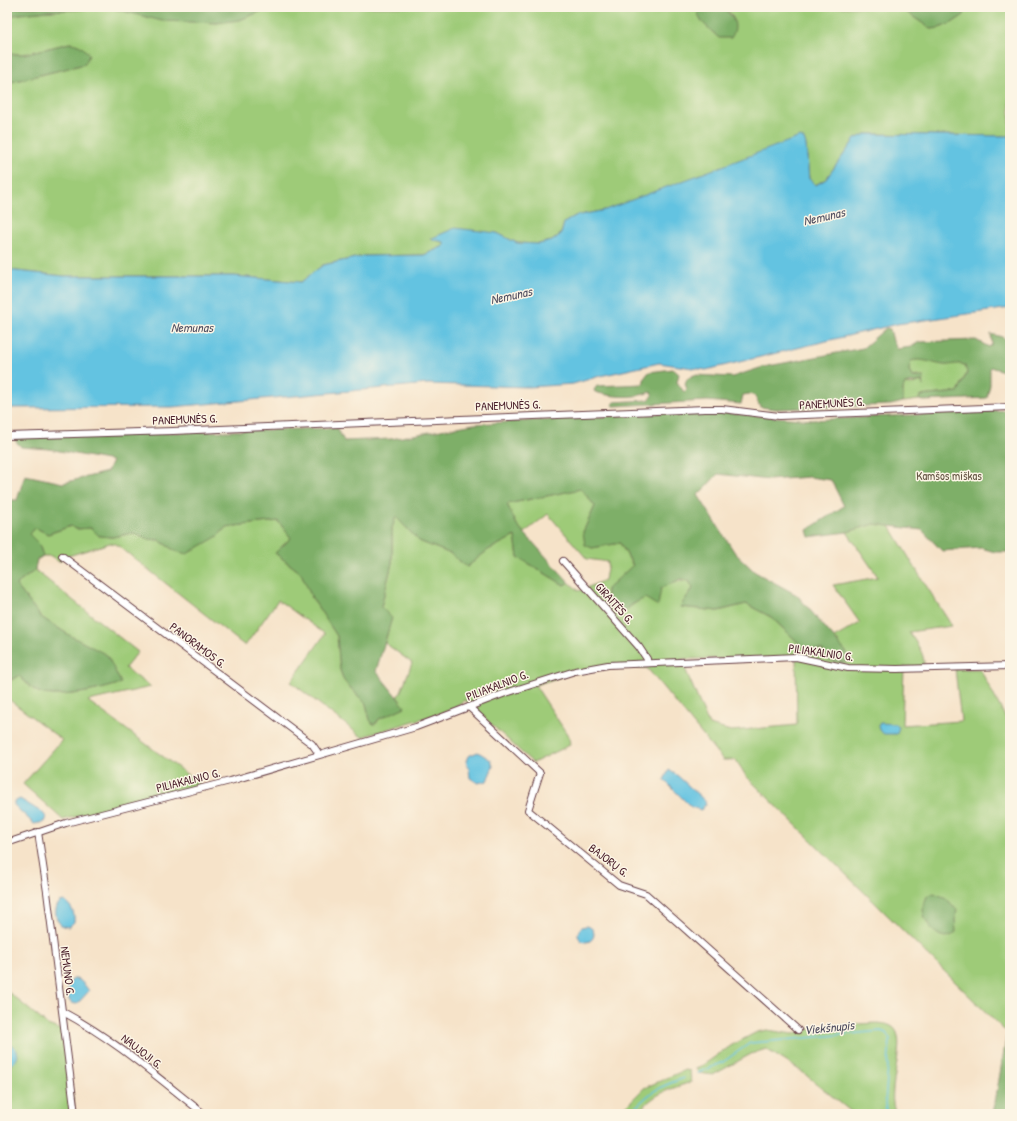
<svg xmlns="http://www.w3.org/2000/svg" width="1017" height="1121" font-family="'Patrick Hand',sans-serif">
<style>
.green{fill:#9ecb78;stroke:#747552;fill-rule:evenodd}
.forest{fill:#7eaf68;stroke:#64674a}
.water{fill:#63c3e1;stroke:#567186}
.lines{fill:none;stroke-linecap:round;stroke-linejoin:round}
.stream{stroke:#63c3e1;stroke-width:1.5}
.minor-casing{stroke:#643c43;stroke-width:8}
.minor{stroke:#fff;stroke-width:6}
.labels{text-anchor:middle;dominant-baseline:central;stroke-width:3;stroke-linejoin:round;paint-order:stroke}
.street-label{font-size:12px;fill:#4a1f2b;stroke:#fcf5e5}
.park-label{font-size:12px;fill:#635342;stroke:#fcf5e5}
.water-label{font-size:13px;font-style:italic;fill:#525062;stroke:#fcf5e5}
</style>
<rect width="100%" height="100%" fill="#fcf5e5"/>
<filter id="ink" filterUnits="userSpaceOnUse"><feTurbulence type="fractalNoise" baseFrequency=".025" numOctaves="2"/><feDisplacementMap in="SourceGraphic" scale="8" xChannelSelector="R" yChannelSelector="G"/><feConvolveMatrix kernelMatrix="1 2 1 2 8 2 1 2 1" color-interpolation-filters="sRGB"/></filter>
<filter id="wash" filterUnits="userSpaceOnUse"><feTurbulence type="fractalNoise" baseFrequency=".012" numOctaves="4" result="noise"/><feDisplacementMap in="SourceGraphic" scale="16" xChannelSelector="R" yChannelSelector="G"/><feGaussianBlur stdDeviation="0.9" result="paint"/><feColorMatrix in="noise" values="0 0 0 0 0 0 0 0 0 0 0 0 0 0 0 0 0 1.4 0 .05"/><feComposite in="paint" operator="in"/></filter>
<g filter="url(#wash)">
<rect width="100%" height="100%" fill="#f6e3c9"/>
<g class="green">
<path d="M272,7H899L931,29L939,28L952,23L963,15L966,7H1010V136L866,134L855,139L826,179L815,185L809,179L806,145L605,210L575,216L564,223L561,234L552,241L539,244L517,243L497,233L431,239L445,242L444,246L424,255L364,256L323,265L301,282L234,276H64L7,270V83L85,64L70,43L24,54H7V17L19,14L48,11L111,8L133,13L217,23ZM723,8L731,14L735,22L719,38L702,22Z"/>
<path d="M919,358L945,365L957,363L965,365L967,372L958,392L920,396L919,400L903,402V388L905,384L910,385L922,381L923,385L924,382L918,376L912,377L909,370L911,361Z"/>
<path d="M581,489L595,506L583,532L592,548L620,543L633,566L607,589V598L620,615C634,602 671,578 689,581L693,588L680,607L718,611L746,604L771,617L805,649L823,650L839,642L834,638L860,623L833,585L878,577L847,532L874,524L890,526L920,576L952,626L909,632C916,643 925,653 924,666L904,667L902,725L961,721L955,669H980L1010,726V1023L1007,1033L746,776L736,760H723L647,668L618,667L576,672L535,685L569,737L570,745L533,763L465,700L450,710L362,737L291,682L325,634L278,600L245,646L116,544L110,543L65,557L59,562L51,556H43L39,544L29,534L36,528L48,534L71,526L76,529L91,528L100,536L113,537L133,533L147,539L159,540L175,551L218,536L226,527L278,521L291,538L275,553L301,573L312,598L337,636L340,670L344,681L366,704L370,720L376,724L379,719L404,707L397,696L400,694L412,663L385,643L391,618L381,607L392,563V528L396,516L419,541L451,554L467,567L488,550L515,536L518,557L564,585L569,582L579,591L605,580L608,562L587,559L548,514L524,533L517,525L507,504ZM796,658L797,725L731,731L709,725L681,659Z"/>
<path d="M35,570L138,652L125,668L151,687L88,701L200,784L63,820L23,784L62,740L7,698C7,685 7,681 19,676C25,681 33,691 41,693C58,699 103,690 120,683L69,635L41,617L16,585Z"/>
<path d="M7,991L48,1025L64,1031L75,1114H7V1066H10L9,1044L7,1043Z"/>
<path d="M857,1024C867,1024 882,1021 891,1026C912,1036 882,1095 897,1114H854L801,1071L766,1049L751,1054L713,1075L698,1073L696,1068L703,1065L732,1045L757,1032L767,1030L793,1034L813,1028Z"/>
<path d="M685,1070L690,1071L691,1082C665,1091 655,1093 637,1114H618L644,1088Z"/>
</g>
<g class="forest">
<path d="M7,7H272L240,20L217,23L162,21L111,8L48,11L19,14L7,17Z"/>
<path d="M899,7H966L964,15L952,23L939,28L931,29Z"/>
<path d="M723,8C734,16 739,26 731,38H719L702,22L698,14L699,10Z"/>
<path d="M70,43C80,44 83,47 89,55L85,64L7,83V54H24Z"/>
<path d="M886,328L890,329L893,341L897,349L911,347L919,342L976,340L989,347L992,344L991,334L1002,337L1010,342V373L990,367V385L987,398L924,401L919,400L920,396L958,392L967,373L965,365C957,362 951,366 943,365C931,363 922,358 911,361L909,370L912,377H924L923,386L922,381L905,384L903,389V402L891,405L776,409L760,407L755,396L749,394L743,395L741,404L707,401L614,406L612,404L614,402L648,400L652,397L653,393L650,392C635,399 611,397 595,392L594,390L597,386L643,384L645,377L649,372L673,369L679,374L677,382L684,392L687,389L685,384L687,379L694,375L732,377L763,367L863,348Z"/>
<path d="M1010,410V552H995L981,548L942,551L922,530L874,524L847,532L809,537L807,530L844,506L831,480L809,477L769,480L718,474L698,495L735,553L755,572L797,595L847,653L846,663L828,660L823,650L805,649L771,617L746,604L718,611L680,607L693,588L689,581L681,579L661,588L658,606L645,598L633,604L620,615L607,598V589L633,565L620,543L592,548L585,545L583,532L595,506L581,489L507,504L517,525L569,582L564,585L518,557L515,536L488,550L467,567L451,554L419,541L396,517L392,528V563L381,607L392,618L376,671L405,707L379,719L375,724H373L370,720L366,704L344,681L340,670L337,636L312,598L301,573L275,553L291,538L278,521L226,527L218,536L187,554L175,551L159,540L147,539L133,533L112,537L99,536L91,528L76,529L71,526L48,534L36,528L29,534L39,544L43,556L37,560L35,570L16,585L41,617L69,635L107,655L121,683C103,690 58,699 41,693C33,691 25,681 19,676L10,680L7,684V500H17L25,475L63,483L107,472L112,461L49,449L21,447L12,437L337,428L344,441L391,439L474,424L700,411L813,420Z"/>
<path d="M934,893L946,898L957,910L955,919L956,932C942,947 923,924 923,908C923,904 926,900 927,896Z"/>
<path d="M1010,1023V1114H993L1007,1033Z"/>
</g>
<g class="water">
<path d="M866,134L1010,136V308L897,324L706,370L659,363L600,376L573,384L529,387L428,384L172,407L7,408V270L64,276H234L301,282L323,265L364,256L424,255L444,246V242L430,239L455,228L497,233L517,243L539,244L552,241L561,234L564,223L575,216L605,210L800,137L804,139L806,145L809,179L816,185L826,179L855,139Z"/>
<path d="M880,723L896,724L899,728L897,734H884L879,730L878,726Z"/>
<path d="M478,752L491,760L493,766L487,781L478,783L470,778L469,769L466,761L468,756Z"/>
<path d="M669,770L678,776L705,801L706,804L701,810L691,807L664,780Z"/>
<path d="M20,799L43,813L46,817L44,822L34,824L14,805V802Z"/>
<path d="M64,901C72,906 75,913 74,922L69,927L62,926C55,920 53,909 60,902Z"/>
<circle cx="586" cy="934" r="8"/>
<path d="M73,979C80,978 85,985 89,991L77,1004L71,1003C66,996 67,984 73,979Z"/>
<path d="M7,1043C21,1048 22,1061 7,1066Z"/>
</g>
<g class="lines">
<g class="stream">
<path d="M698,1073L723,1062L750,1043L881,1031L886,1033L890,1040L885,1104L887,1114"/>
<path d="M629,1114C650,1092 655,1088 684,1078"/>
</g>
</g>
</g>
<g filter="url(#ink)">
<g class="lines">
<g class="minor-casing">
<g id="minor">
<path d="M7,436L173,431L705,409H722L779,416L1010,407"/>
<path d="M62,556L312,744L319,754"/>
<path d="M563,561L639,647L647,659V663"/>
<path d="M469,707L540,773L528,810L619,885L646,894L798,1030"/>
<path d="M38,832L47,892L75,1114"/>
<path d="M7,843L66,823L230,781L416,727L503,694L575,671L608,665L796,657L848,668L897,669L1010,666"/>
<path d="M63,1012C114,1039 158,1078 204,1114"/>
</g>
</g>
<use href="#minor" class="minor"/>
</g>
</g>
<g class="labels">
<g class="street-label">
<text transform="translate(832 403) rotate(-3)">PANEMUNĖS G.</text>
<text transform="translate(508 405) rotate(-2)">PANEMUNĖS G.</text>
<text transform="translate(185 419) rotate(-2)">PANEMUNĖS G.</text>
<text transform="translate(615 603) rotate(48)">GIRAITĖS G.</text>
<text transform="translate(198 645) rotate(37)">PANORAMOS G.</text>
<text transform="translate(821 652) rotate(8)">PILIAKALNIO G.</text>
<text transform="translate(497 685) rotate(-21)">PILIAKALNIO G.</text>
<text transform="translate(188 780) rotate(-14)">PILIAKALNIO G.</text>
<text transform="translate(609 860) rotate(37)">BAJORŲ G.</text>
<text transform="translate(68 971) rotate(83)">NEMUNO G.</text>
<text transform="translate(142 1051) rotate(38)">NAUJOJI G.</text>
</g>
<g class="park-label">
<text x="949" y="475">Kamšos miškas</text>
</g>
<g class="water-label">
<text transform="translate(824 216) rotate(-13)">Nemunas</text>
<text transform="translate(511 295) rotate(-12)">Nemunas</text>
<text x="192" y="327">Nemunas</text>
<text transform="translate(829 1027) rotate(-6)">Viekšnupis</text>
</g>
</g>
<rect width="1017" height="1121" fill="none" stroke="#fcf5e5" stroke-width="24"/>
</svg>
